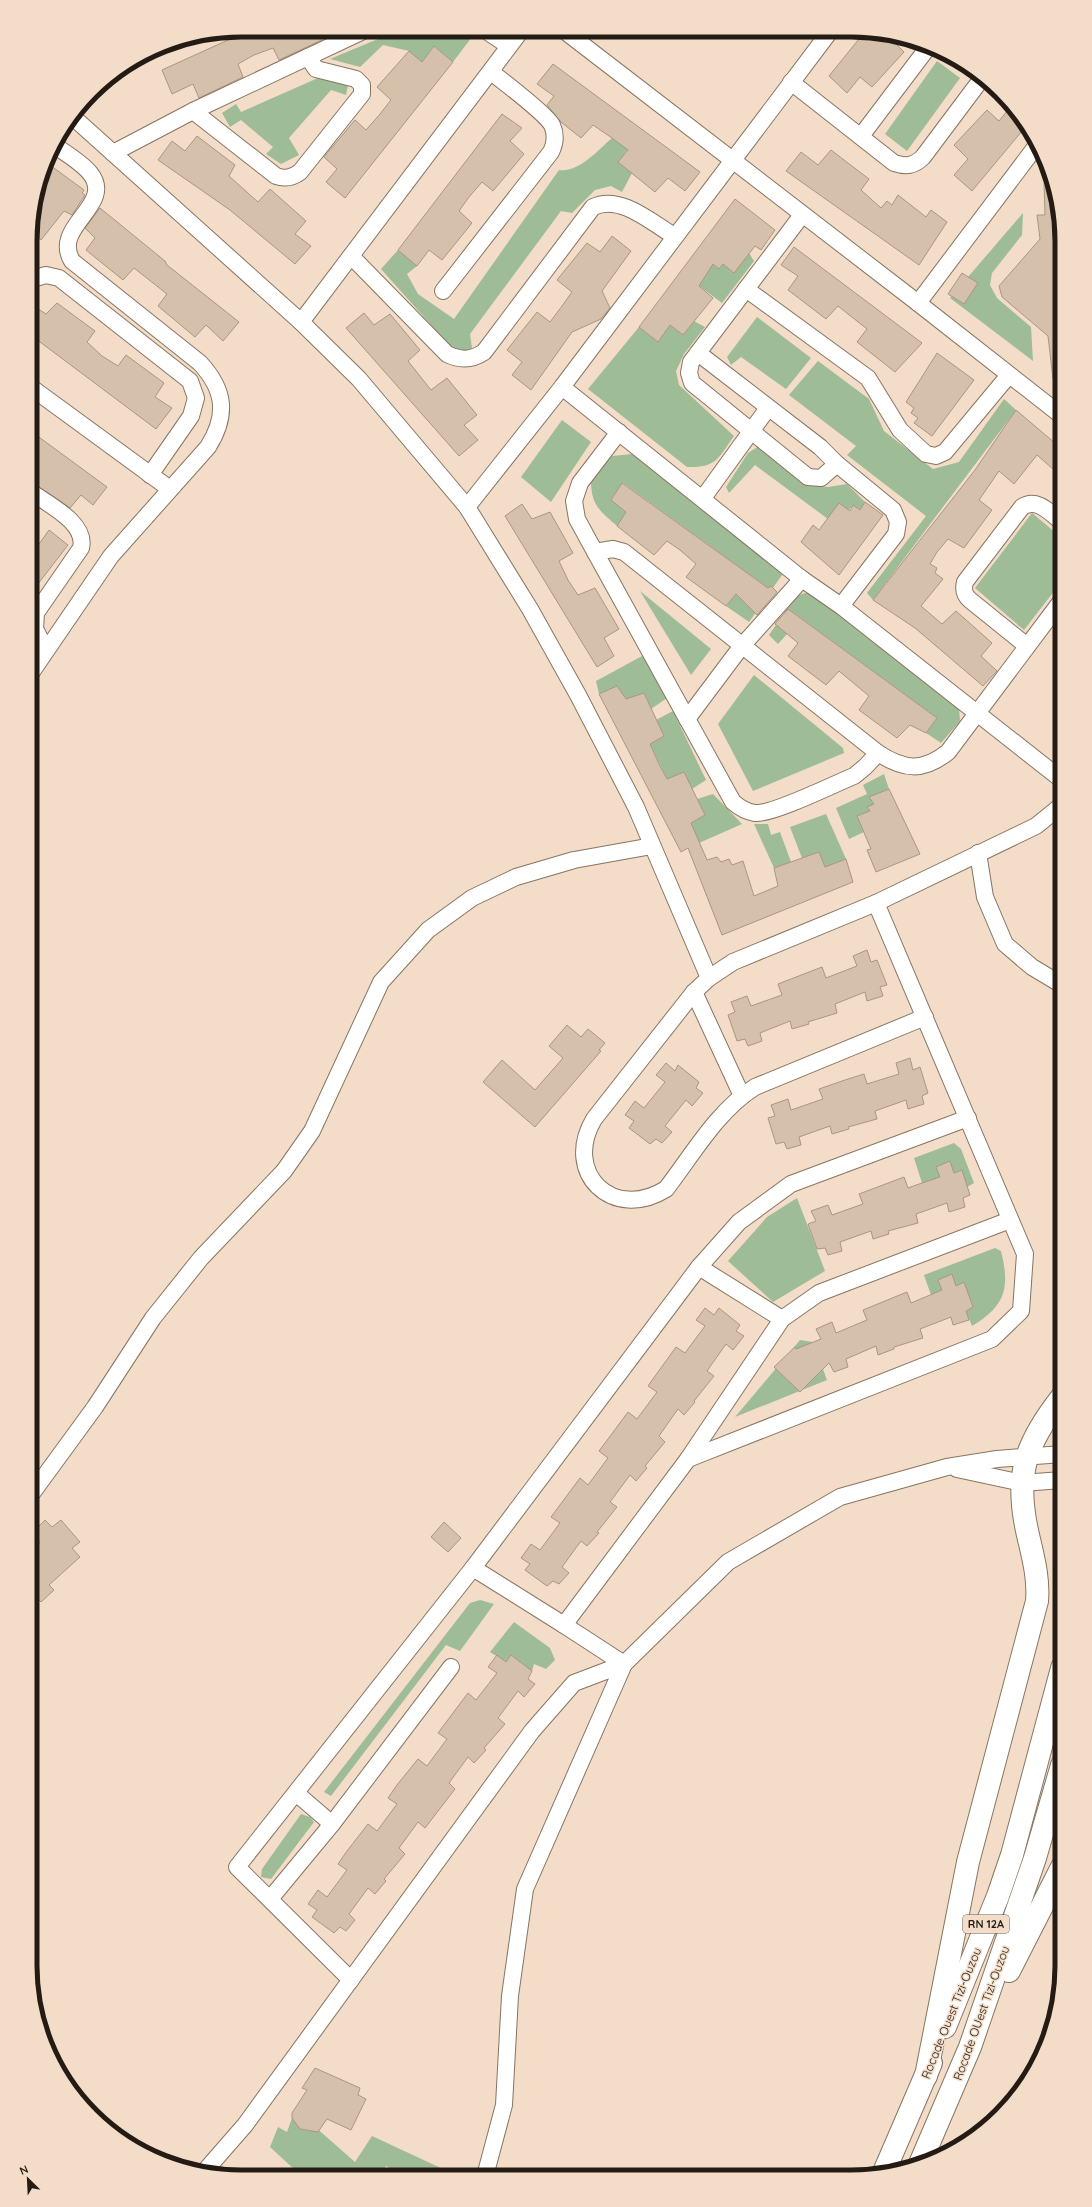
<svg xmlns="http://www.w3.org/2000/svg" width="1092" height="2207" font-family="Quicksand,sans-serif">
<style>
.green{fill:#9ebc95}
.building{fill:#d5c1ab;stroke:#a99681}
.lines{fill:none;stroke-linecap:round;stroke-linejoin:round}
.minor-casing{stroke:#887561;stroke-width:18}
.trunk-casing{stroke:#887561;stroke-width:24}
.minor{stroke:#fff;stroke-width:16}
.trunk{stroke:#fff;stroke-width:22}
.labels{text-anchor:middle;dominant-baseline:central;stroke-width:3;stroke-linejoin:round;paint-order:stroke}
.shield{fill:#f3ddc8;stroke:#62564a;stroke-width:1}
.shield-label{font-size:11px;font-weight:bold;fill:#241c14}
.street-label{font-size:12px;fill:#241c14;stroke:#f3ddc8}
.rim{fill:none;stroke:#241c14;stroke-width:5}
</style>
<rect width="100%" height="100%" fill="#f3ddc8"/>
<g class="green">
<path d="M397,31H463L472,37L453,62L434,46L422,62L409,51L383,45L360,67L330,59Z"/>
<path d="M946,53L969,68L967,71L945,55Z"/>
<path d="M937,61L960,78L907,151L885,134Z"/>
<path d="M318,78L348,85L346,95L331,90L289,138L299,155L281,164L266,154L273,147L241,120L230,127L222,113L236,104L241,112Z"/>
<path d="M612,138L628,149L618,162L632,173L622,192L611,186L595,190L572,213L561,211L470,334L472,348L465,354H457L381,269L398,250L417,266L407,274L418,294L454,319L559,170C579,173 598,150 612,138Z"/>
<path d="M1023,213L1022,235L992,273L990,285L997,298L1031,327L1033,361L950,298Z"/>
<path d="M749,253L754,261L722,303L698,285L713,264L719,269L723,264L734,273Z"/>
<path d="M757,317L811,358L786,389L741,357L731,365L727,357Z"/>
<path d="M694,321L705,327L684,354L676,371L679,385L734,436C718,458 717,468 687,467L588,389L639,327L658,342L670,325L683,335Z"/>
<path d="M818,361L869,399L884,431L933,469L959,462L1004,399L1016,410L873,600L867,593L926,516L847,455L856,446L789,395Z"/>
<path d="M562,420L591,442L551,502L521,477Z"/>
<path d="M759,446L811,485L828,487L847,484L865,502L860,510L853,505L836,525L755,465L729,493L726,487L748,453Z"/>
<path d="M632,454L646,458L781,565L782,575L749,622L726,606L737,593L764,585L623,483L611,499L626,512L617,526C599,510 591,505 591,480L612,456Z"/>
<path d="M1032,513L1062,538V581L1024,630L975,588Z"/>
<path d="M640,591L711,649L691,675Z"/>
<path d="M805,593H815L959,708L960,721L941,743L926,733L937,718L794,613L782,629L787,634L778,644L769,635L796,596Z"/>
<path d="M644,655L667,698L651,709L644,693L626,699L617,686L599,694L596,681Z"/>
<path d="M754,675L843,748L844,753L753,791L718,724Z"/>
<path d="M673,711L706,780L692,789L684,772L667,779L650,744L664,736L656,720Z"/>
<path d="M884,774L889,789L870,797L874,804L867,807L870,811L857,816L864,832L849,839L836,808L867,794L863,785Z"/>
<path d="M713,794L742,824L699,843L691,823L705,815L697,799Z"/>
<path d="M826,814L846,859L825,867L819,852L802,858L790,827Z"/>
<path d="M754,824H768L771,835L780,832L791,862L774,868Z"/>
<path d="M954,1143L961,1149L974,1183L967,1187L962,1170L954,1173L948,1162L936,1167L940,1177L922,1183L914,1158Z"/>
<path d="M797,1198L825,1271L773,1302L728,1261L767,1217Z"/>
<path d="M995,1248L1001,1251C1010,1287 1006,1306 972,1326L966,1311L973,1307L964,1283L956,1286L952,1275L938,1280L942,1291L931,1295L924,1275Z"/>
<path d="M800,1340L813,1342L827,1380L735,1417Z"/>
<path d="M480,1600L494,1604L460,1651L446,1645L331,1796L324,1792L470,1603Z"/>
<path d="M514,1622L550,1648L555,1660L546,1669L534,1664L532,1671L511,1655L506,1662L490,1652Z"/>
<path d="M301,1814L310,1817L314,1822L271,1879L261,1877L262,1869Z"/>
<path d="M292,2118L300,2129L309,2131L314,2126L355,2162L372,2136L458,2176H402L386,2166L380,2176L297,2175L295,2170L270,2147L278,2127L287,2132Z"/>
</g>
<g class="building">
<path d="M250,30H319L322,40L279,60L273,48L254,55L238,64L243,77L199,98L193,84L172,94L162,70Z"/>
<path d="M863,34H886L904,52L872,87L860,77L847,93L829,76Z"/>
<path d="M434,46L453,62L345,198L326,182L337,169L324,157L355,120L366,130L380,114L391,100L377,87L409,51L422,62Z"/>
<path d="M553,64L700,172L685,191L668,178L655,192L618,162L628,150L612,138L593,125L581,138L561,122L547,105L554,96L537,84Z"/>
<path d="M1011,106L1027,125L972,191L954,175L968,159L954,145L987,110L999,121Z"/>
<path d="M502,114L522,128L510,141L524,154L493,191L482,182L469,197L459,211L472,223L442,260L429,250L417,266L398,250Z"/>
<path d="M197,136L235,165L229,176L258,202L270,189L306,221L295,234L311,246L295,264L230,210L158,160L172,141L185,151Z"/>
<path d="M831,150L869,179L861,190L881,208L887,201L892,205L898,195L926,217L931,210L947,222L919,265L786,171L801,152L818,165Z"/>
<path d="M47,163L84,190L82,193L85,195L72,215L64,211L41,240L32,231V213Z"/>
<path d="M1052,182L1062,241V378L1053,379L1048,336L1002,297L999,286L1040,239L1037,215H1045L1044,183Z"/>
<path d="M735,199L775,230L761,250L755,246L734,273L723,264L719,269L713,264L699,286L713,298L683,335L670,325L658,342L639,327Z"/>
<path d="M100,208L165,261L167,265L239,322L223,341L206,325L195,337L158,306L167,294L134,268L123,280L86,250L95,238L85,228Z"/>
<path d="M612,236L631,251L602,291L610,308L601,319L572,332L531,390L512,375L522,362L507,350L537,312L550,322L562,306L572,292L557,280L587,243L600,252Z"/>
<path d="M794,247L922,343L895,372L857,342L867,329L838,306L826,319L788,290L798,276L781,265Z"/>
<path d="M962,273L978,283L964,304L948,294Z"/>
<path d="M57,303L95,331L87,342L102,356L118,366L126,355L164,383L155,397L172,408L156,429L32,336V305L46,314Z"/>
<path d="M364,313L374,325L390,314L420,350L408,361L431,390L447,378L477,415L464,425L478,440L459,456L346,328Z"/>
<path d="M937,353L974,380L932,436L914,423L918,418L911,413L914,408L906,402Z"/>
<path d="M1016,410L1062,449V477L1037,455L1014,484L999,471L979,500L992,510L964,548L948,539L937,552L930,564L937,568L935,573L943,579L921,606L942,624L956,611L992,643L981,656L997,671L983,686L915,628L873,600L975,470Z"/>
<path d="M32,432L107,487L93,505L81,495L70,508L32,482Z"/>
<path d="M622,483L768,588L771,586L777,592L757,615L736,594L726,606L686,577L696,564L680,550L667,541L654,555L617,526L626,512L611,500Z"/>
<path d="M865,502L883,515L839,575L801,542L813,525L819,530L839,503L850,511L853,505L860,510Z"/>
<path d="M522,504L532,519L550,512L573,553L559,561L568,580L578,595L595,588L619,629L604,638L614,656L597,667L505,516Z"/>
<path d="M49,530L68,545L31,593V542L37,547Z"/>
<path d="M788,609L937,718L926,733L910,725L897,738L859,710L869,696L839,671L826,685L788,656L798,643L775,624Z"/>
<path d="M617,686L626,699L644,693L664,736L650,744L659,764L667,779L684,772L705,815L691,823L707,860L717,857L721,862L729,859L732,865L743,861L754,896L778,886L774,868L819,852L825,867L846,859L853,882L722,935L688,848L681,852L599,694Z"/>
<path d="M889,789L920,854L876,872L867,850L871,849L857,816L870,811L867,807L874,804L869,797Z"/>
<path d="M867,950L871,962L877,960L887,985L880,987L883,996L867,1001L865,992L835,1004L837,1013L808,1022L809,1024L792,1029L790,1021L760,1033L762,1041L748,1046L745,1039L737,1041L728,1015L735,1012L731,1002L747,996L751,1006L782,995L778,984L822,967L826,978L857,966L853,956Z"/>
<path d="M567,1025L581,1037L588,1029L605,1043L599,1050L601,1051L535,1127L483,1082L502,1060L535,1090L563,1058L549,1046Z"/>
<path d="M910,1058L913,1070L920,1067L928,1093L922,1096L924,1104L908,1109L906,1100L875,1111L877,1119L848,1127L849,1129L832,1134L830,1126L799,1137L801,1145L787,1149L784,1142L776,1144L768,1118L775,1116L771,1105L788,1099L791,1110L823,1099L819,1089L845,1080L864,1074L867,1084L899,1074L896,1063Z"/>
<path d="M666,1063L675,1071L678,1065L699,1082L696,1088L703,1093L692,1106L686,1100L665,1126L672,1132L662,1143L656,1139L650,1144L629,1128L634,1121L625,1115L635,1101L644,1108L665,1082L656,1075Z"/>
<path d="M950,1161L954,1173L962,1170L970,1195L963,1198L965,1207L949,1212L947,1203L916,1214L918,1223L888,1231L889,1234L873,1239L871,1231L840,1242L842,1251L828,1255L825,1248L817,1249L808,1224L816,1221L811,1211L828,1205L832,1215L863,1204L859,1194L904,1177L908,1188L922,1183L940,1177L936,1167Z"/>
<path d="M952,1274L956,1286L964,1282L973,1307L966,1311L969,1320L953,1325L951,1317L920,1329L923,1338L894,1347V1349L878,1355L876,1346L846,1359L848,1367L834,1372L829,1363L800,1392L774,1367L795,1347L796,1349L821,1339L816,1329L832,1322L836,1333L867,1320L863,1310L907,1292L911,1303L942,1290L938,1280Z"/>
<path d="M705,1308L714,1315L719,1308L740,1325L736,1331L744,1336L733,1350L726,1344L707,1371L714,1376L694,1401L695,1402L684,1415L678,1409L659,1436L665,1442L645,1466L647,1468L636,1481L630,1475L610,1502L617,1507L597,1532L599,1533L587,1546L581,1541L562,1567L569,1573L559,1584L553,1581L547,1586L525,1570L530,1564L521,1558L531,1544L540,1550L560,1523L551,1517L580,1478L588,1485L608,1458L599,1451L608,1439L628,1412L637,1419L657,1392L648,1386L676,1347L685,1353L705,1326L696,1320Z"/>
<path d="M45,1520L52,1527L61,1520L80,1542L72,1548L80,1557L49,1585L54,1590L41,1602L30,1591V1556L40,1542L31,1534Z"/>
<path d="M444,1522L461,1538L448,1552L431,1537Z"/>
<path d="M497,1655L506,1662L511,1655L532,1671L528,1679L535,1684L524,1697L518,1691L498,1718L505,1724L484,1748L486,1750L474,1763L468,1757L449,1783L455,1789L425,1828L418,1822L399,1848L405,1854L384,1879L386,1881L375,1894L368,1888L349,1914L355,1920L346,1931L340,1927L334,1933L312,1917L317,1910L308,1904L318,1890L327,1897L347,1870L338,1864L347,1851L368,1824L377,1831L397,1804L388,1798L397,1785L418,1759L427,1766L447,1739L438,1733L468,1693L476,1700L497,1673L488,1667Z"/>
<path d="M315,2068L360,2088L358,2095L366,2099L351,2130L327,2119L318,2132L300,2129L292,2118V2113L307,2090L302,2088Z"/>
</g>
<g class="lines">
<g class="minor-casing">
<g id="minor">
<path d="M488,32L509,46"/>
<path d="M566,32L918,303L1062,416"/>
<path d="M791,82L894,163C906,167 914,166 923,157L983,77"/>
<path d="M193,111L276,176C285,179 292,178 300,172L362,94V85L356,79L316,69L308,57"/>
<path d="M74,118L301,322L359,379L467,507L530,609L578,695L636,807L709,978"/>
<path d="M861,136L929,46"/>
<path d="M113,153L193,111L363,31"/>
<path d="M802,215L691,362L689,373L692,383L808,477L821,478L837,464"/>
<path d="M351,256L447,354C461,361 472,360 484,352L593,207C620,194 651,222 674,236"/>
<path d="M32,279L46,275L59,278L190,381L196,398L191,416L150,475"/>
<path d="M746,289L868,378L900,430L926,454L936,456L945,452L1009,375"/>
<path d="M443,291L551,152C555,144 556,134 552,125C545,113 504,82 491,72"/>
<path d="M918,303L1037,145"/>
<path d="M301,322L520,32"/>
<path d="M698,353L820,447L837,464L893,510L898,522L896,534L841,606"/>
<path d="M562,387L802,579L841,606L1062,780"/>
<path d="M32,388L170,489"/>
<path d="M619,432L580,483L574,501L577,519L595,552L733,802C740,808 747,812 755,813C772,815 834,784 854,776L865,767L878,753"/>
<path d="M31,492C49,505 87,523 81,548L36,613L35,629L46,650"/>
<path d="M703,498L768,408"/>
<path d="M467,507L562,387L828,34"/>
<path d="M595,552L613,549L624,552L878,753C904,770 923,772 948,752L1062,600"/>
<path d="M1027,646L970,600C964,595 963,590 965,582L1022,507C1037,497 1050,513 1062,522"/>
<path d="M31,673L111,556L208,447C228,415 225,390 200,363L72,261C51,226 116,205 90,173C81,162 65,153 54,145"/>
<path d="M687,719L741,647L802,579"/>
<path d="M978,853L985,897L1005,944L1032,967L1062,985"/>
<path d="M876,903L1025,1254L1021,1311L992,1339L688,1459L564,1625L473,1568L699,1267L739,1222L791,1184L968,1118"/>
<path d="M694,992L742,1096"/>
<path d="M925,1017L755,1087C717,1111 693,1154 666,1189C613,1222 562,1173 594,1119L694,992L709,978L733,962L876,903L1036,826L1062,805"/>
<path d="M782,1319L819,1293L1010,1220"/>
<path d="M688,1459L782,1319L699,1267"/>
<path d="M957,1469L1022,1483L1062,1480"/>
<path d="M30,1496L95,1407L153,1318L201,1258L284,1171L312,1131L381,982L428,930L472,898L516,877L574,860L652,846"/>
<path d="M564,1625L624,1664"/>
<path d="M296,1793L332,1824L451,1667"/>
<path d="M270,1899L332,1824"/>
<path d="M351,1980L237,1867L473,1568"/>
<path d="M204,2172L245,2125L532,1731L574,1683L624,1664"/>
<path d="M485,2176L504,2105L510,1996L525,1889L624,1664L728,1562L840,1497L947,1467L997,1459L1062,1454"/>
</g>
</g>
<g class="trunk-casing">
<g id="trunk">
<path d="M1009,1971L1062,1867"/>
<path d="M945,2027L998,1896L1012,1855L1062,1668"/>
<path d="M926,2076L968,1862L1037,1601C1039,1578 1033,1557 1028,1535C1014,1475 1025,1444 1062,1397"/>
<path d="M919,2166L970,2047L1035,1858L1062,1765"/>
<path d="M884,2172L931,2063"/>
</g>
</g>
<use href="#minor" class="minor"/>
<use href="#trunk" class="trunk"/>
</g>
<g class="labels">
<rect class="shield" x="963" y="1915" width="46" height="18" rx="3"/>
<g class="shield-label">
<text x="986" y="1924">RN 12A</text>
</g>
<g class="street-label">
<text transform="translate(951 2013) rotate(-68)">Rocade Ouest Tizi-Ouzou</text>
<text transform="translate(981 2013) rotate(-70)">Rocade OUest Tizi-Ouzou</text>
</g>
</g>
<path d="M0 0H1092V2207H0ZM241 37H851A204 204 0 0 1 1055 241V1966A204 204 0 0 1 851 2170H241A204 204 0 0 1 37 1966V241A204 204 0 0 1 241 37Z" fill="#f3ddc8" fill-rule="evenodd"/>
<path class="rim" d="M241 37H851A204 204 0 0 1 1055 241V1966A204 204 0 0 1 851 2170H241A204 204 0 0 1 37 1966V241A204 204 0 0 1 241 37Z"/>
<g transform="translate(28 2179) rotate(336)" stroke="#f3ddc8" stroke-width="3" paint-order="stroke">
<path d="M0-3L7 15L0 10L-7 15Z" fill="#241c14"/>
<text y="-6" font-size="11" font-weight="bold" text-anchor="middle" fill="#241c14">N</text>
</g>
</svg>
